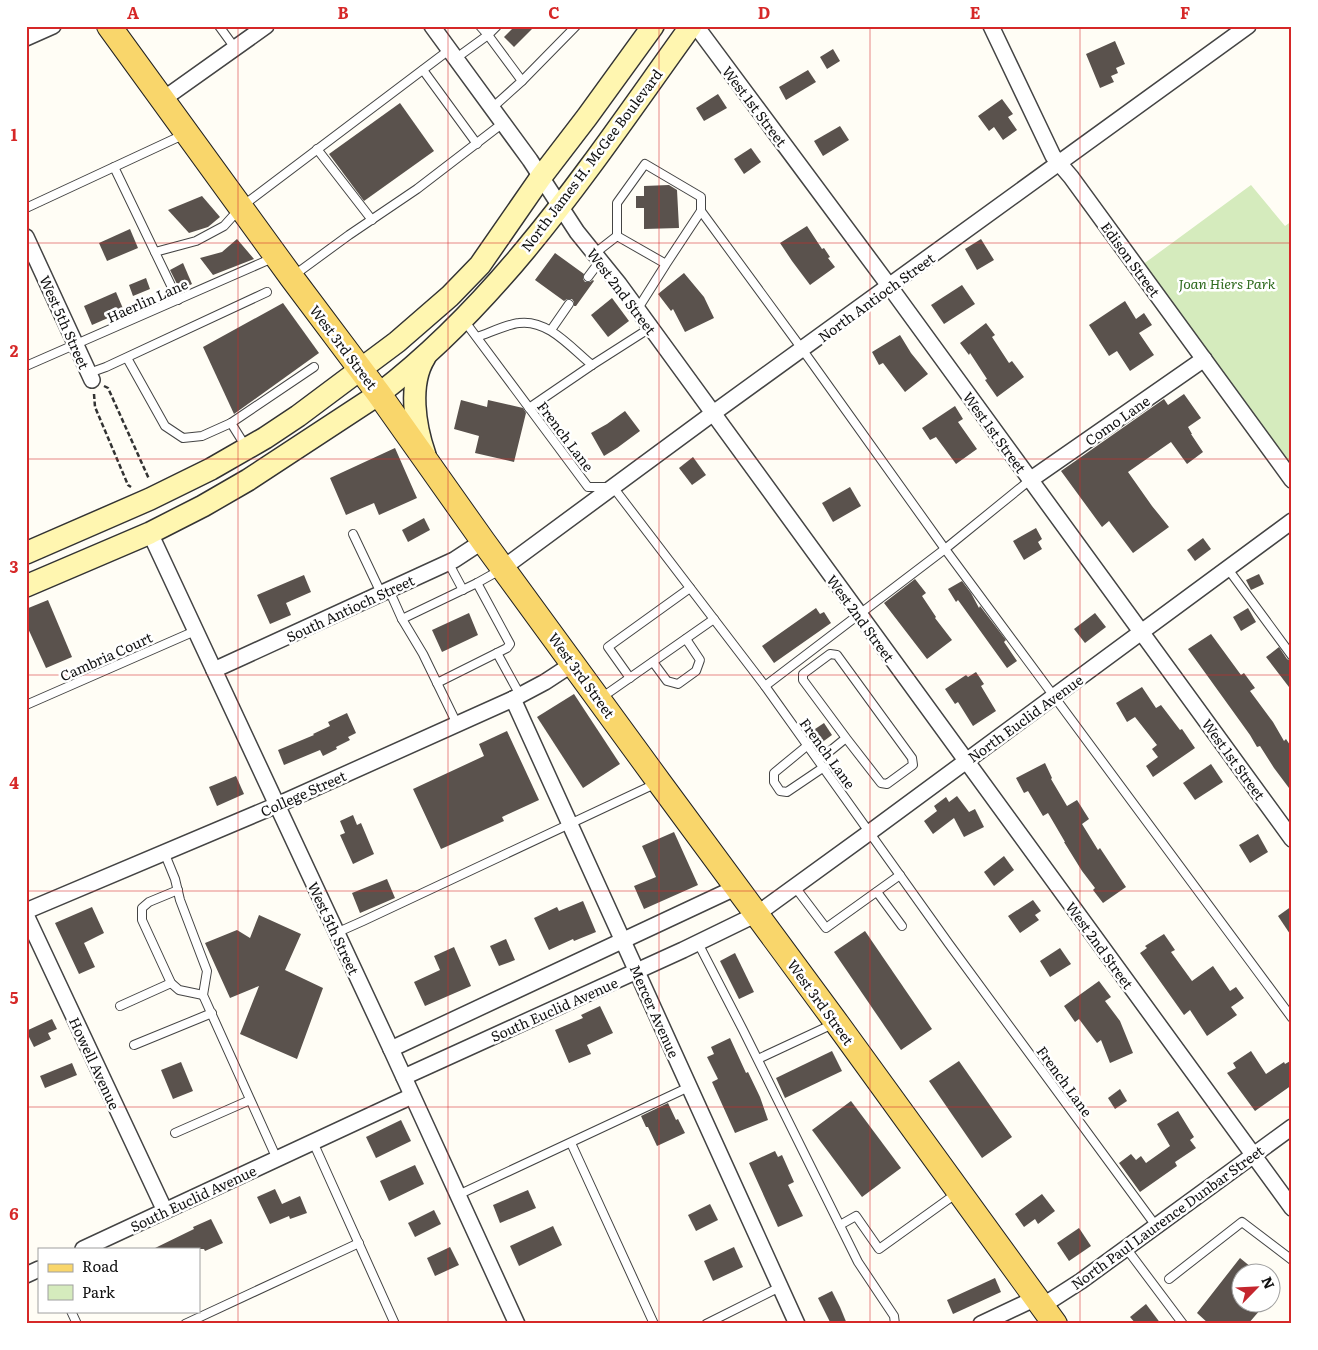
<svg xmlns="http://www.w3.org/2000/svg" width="1318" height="1350" font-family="Literata,serif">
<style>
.green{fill:#d5ebbd}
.building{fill:#5a524d}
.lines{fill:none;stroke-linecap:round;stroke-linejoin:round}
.service-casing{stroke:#444;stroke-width:10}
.minor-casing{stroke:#444;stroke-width:18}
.secondary-casing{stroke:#333;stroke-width:24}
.primary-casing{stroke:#222;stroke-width:26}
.path{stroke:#333;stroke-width:2.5;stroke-dasharray:5 2.5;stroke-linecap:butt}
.service{stroke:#fff;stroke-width:8}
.minor{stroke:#fff;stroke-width:15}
.secondary{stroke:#fff6b0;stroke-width:21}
.primary{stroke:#f9d66b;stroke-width:24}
.grid{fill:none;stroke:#d62828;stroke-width:1;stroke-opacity:0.55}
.labels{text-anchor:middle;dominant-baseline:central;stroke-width:5;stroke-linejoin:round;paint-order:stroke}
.street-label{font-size:14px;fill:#111;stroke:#fff}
.park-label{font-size:14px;font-style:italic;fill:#2f6b1f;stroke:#fff}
.neatline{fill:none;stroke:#d62828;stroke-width:2}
.grid-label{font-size:16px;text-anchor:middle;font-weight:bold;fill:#d62828}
</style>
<rect width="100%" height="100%" fill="#fffdf5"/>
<path class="green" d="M1251,185L1285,226L1292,221V480L1138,268Z"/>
<g class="building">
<path d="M515,26H535L514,47L504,37Z"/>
<path d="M1115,41L1125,64L1116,68L1118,73L1111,76L1114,82L1100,88L1086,54Z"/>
<path d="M833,49L840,61L827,69L820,57Z"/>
<path d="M808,70L816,82L786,100L779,87Z"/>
<path d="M718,94L727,108L704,121L696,108Z"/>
<path d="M1002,99L1013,114L1008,117L1017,130L1003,140L994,127L989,131L978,116Z"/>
<path d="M400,103L434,151L364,201L329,154Z"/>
<path d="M840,126L849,140L823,156L814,141Z"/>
<path d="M751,148L761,162L744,174L734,159Z"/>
<path d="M669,185L677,190L679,228L644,229V208H636V196H644V186Z"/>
<path d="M202,196L220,217L208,227L189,233L168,210Z"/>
<path d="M807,226L822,249L824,248L830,257L828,258L835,267L810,285L792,261L780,243Z"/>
<path d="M130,229L138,248L107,261L99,243Z"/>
<path d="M237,239L254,259L213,275L200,258L222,252Z"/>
<path d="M981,239L994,260L977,270L965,249Z"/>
<path d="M555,253L584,274L583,279L585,282H590L593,280L594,281L576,306H574V302L572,299H567L564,301L535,280Z"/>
<path d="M183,263L192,284L180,290L170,270Z"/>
<path d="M684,273L704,297L714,318L685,332L673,309L671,311L658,294Z"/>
<path d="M146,278L150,289L133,296L129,285Z"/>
<path d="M962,285L975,304L944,324L931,305Z"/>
<path d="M116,292L124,311L92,325L84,306Z"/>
<path d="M612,298L629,321L608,337L591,315Z"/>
<path d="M1125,301L1136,319L1144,313L1152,325L1139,333L1154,355L1130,371L1117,351L1109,356L1089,325Z"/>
<path d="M283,303L319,353L234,414L203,347Z"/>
<path d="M986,323L995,335L992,337L1009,363L1012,361L1024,377L997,397L985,380L987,379L970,353L969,355L960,343Z"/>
<path d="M900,335L911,353L928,374L905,392L883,363L879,365L872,352Z"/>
<path d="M1184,394L1201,418L1188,427L1192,434H1191L1203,452L1187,464L1171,442L1128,472L1152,506L1169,527L1133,553L1109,521L1102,527L1061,471L1164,399L1168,405Z"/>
<path d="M461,400L487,407L488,400L523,408L526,413L514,462L475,453L479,436L454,429Z"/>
<path d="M955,406L963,419L958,422L977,449L956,464L936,437L930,440L922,428Z"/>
<path d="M625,411L640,431L617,448L604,456L591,433L607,424Z"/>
<path d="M395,448L417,498L379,515L374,503L346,515L330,478Z"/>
<path d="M693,457L706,475L692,485L679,468Z"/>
<path d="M850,487L861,506L833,522L822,503Z"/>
<path d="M424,518L430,530L408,542L402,530Z"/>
<path d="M1036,528L1042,539L1038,542L1042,549L1024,560L1013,541Z"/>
<path d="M1203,538L1211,549L1195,561L1187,550Z"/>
<path d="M1259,574L1264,584L1251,590L1246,580Z"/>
<path d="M304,575L311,592L286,603L291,615L270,624L257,595Z"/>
<path d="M915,579L926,593L922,596L936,617L935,618L952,640L927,659L884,603Z"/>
<path d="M962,581L971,593L979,608L980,606L1006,640L1004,642L1017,661L1007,668L958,600L956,602L948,589Z"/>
<path d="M48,600L72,657L46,668L26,624V609Z"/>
<path d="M816,608L820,614L824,612L831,623L774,663L762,646Z"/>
<path d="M1248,608L1256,622L1241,631L1233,617Z"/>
<path d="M469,613L478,635L442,652L432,630Z"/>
<path d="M1095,613L1106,627L1085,643L1074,629Z"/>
<path d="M1211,634L1241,675L1244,673L1255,688L1250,691L1273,722L1284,741L1286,739L1292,748V792L1274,768L1260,746L1257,747L1250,735L1188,649Z"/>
<path d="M1279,647L1287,659L1292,662V691L1266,657Z"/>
<path d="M976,672L984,684L981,686L996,711L973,726L958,702L955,704L945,689L966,675L968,677Z"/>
<path d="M1142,687L1156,708L1161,705L1180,730L1182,729L1195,748L1153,777L1146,766L1158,757L1152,749L1157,745L1135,717L1127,722L1116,703Z"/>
<path d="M574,694L620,764L583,788L537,717Z"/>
<path d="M347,713L356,733L348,737L350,740L336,747L337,749L323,756L320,750L284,765L278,750L314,735L313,734L330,726L328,722Z"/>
<path d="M824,723L832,735L817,746L809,733Z"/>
<path d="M507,731L539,800L502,817L504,821L441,849L413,789L484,756L479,744Z"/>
<path d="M1045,763L1052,778L1051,779L1067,806L1077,800L1089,819L1082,824L1098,850L1100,848L1126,887L1103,903L1093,890L1095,888L1082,871L1064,842H1065L1048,813L1043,816L1028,791L1024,793L1016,778Z"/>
<path d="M1211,764L1223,782L1195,800L1183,783Z"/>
<path d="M236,776L244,794L217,806L209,787Z"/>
<path d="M957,796L969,812L975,809L984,827L964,837L954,818L933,834L924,821L937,811L934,806L946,797L949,802Z"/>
<path d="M353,815L357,825L361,823L374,854L353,864L340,835L345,833L340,821Z"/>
<path d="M674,832L698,885L644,909L634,886L656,877L642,846Z"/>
<path d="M1258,834L1268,852L1250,863L1239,845Z"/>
<path d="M1004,856L1014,870L994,886L984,872Z"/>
<path d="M387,879L395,898L360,913L352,893Z"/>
<path d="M1033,900L1041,911L1035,915L1039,920L1020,933L1008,916Z"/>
<path d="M583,901L596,932L574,941L573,939L549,950L534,918L557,907L559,911Z"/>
<path d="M1292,906V937L1278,916Z"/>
<path d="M92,907L104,933L84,943L95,967L79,974L55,923Z"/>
<path d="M259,915L301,934L285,970L323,988L297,1059L240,1034L259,986L230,998L205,943L237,930L250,938Z"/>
<path d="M865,931L932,1029L901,1050L834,952Z"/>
<path d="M1164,934L1175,950L1171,952L1192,981L1213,966L1230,991L1236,987L1244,998L1231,1007L1237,1015L1207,1036L1190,1010L1184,1015L1140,953L1147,948L1145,946Z"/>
<path d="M506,939L515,960L499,966L490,946Z"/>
<path d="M454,947L471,986L425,1006L414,982L440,970L434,956Z"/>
<path d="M1060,948L1071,964L1050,977L1040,961Z"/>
<path d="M735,953L754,992L739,999L720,961Z"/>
<path d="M1099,981L1111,997L1105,1001L1120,1021L1133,1053L1110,1063L1101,1040L1097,1043L1079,1019L1075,1022L1064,1006Z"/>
<path d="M600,1006L613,1033L587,1045L591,1054L569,1063L555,1030L583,1018L581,1015Z"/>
<path d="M52,1019L57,1029L48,1033L51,1039L34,1047L26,1031Z"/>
<path d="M730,1038L746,1073L748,1072L760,1097L768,1120L735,1133L712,1082L718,1079L707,1057L714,1054L711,1047Z"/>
<path d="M832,1051L842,1071L785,1098L776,1078Z"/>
<path d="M1251,1051L1266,1074L1284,1062L1285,1064L1292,1060V1085L1255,1111L1227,1073L1236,1068L1233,1063Z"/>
<path d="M959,1061L1012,1137L982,1158L929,1081Z"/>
<path d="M181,1062L193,1091L173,1099L161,1070Z"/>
<path d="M72,1063L77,1075L45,1088L40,1076Z"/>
<path d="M1120,1089L1127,1101L1115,1109L1108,1098Z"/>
<path d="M851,1101L901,1168L862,1197L812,1130Z"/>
<path d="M668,1103L676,1120L678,1119L685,1133L657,1146L648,1127H646L641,1116Z"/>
<path d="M1178,1111L1194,1137L1190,1140L1196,1148L1175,1162L1177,1166L1140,1192L1119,1163L1131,1154L1136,1160L1141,1156L1146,1163L1170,1146L1157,1124Z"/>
<path d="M401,1120L411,1141L376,1158L366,1137Z"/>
<path d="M775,1151L778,1157L782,1155L794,1182L788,1185L803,1216L778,1227L749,1163Z"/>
<path d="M415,1165L424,1184L389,1201L380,1181Z"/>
<path d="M275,1189L282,1204L300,1196L307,1213L290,1219L289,1216L270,1224L257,1197Z"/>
<path d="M528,1190L536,1208L500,1223L493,1205Z"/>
<path d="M1042,1194L1055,1211L1038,1224L1035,1219L1024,1227L1015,1214Z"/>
<path d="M710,1204L718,1220L696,1231L688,1215Z"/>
<path d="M434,1210L441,1224L415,1237L408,1223Z"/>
<path d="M211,1219L223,1243L205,1251L204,1249H153L194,1229L193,1227Z"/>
<path d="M553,1226L562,1245L519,1266L510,1246Z"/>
<path d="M1079,1228L1091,1246L1069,1261L1057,1243Z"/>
<path d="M450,1247L459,1265L435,1276L427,1258Z"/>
<path d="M734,1247L743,1267L713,1281L704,1261Z"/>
<path d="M1240,1258L1257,1272H1240V1302H1267L1248,1324H1209L1197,1313Z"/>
<path d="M995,1278L1001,1292L953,1314L947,1300Z"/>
<path d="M832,1291L840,1307L847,1324H831L818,1298Z"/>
<path d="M1146,1304L1161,1324H1136L1130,1317Z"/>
</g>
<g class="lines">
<g class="service-casing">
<g id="service">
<path d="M219,26L235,48"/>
<path d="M480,26L488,35L497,26"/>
<path d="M455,59L488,35L522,81L492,108"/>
<path d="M423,70L477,144"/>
<path d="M522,81L576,26"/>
<path d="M317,149L372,220"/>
<path d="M114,167L178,300"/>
<path d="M26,208L185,134"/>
<path d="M701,211L802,349L945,549L1292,1018"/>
<path d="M155,252L196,241L224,226L241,207L449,50"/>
<path d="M594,254L617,236"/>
<path d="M293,276L349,235L417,189L503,123"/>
<path d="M588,277L600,261"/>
<path d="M637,310L666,264L617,236V203L645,164L701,197V211L666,264"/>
<path d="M463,319L588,487H613L765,686L949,944L1156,1226"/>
<path d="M551,330L569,304"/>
<path d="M477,337C489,333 508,324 519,323C548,319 571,348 592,365L650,328"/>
<path d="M127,358L165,426L183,438L202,436L231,423L314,367"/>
<path d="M26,366L275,257"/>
<path d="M89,373L106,367L267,292"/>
<path d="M529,408L592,365"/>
<path d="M231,423L246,447"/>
<path d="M353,534L381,593"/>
<path d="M448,562L463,590"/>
<path d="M1228,569L1292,656"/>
<path d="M389,590L402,619L423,654L457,724"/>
<path d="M402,619L477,583L502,569"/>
<path d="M497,653L520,695"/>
<path d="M653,662L667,681L678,684L696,671L700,660L686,639"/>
<path d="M630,678L608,647L690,588"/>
<path d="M437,683L507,648L510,644L477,583"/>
<path d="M765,686L945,549L1030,480"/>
<path d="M601,698L714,619"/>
<path d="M26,705L195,631"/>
<path d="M808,745L774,773V782L780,791L787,792L824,767"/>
<path d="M819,760L846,738L803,680V674L830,654L837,655L912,758L913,765L887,784L881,783L846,738"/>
<path d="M164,852L175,879L180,900L207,971L203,995L277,1159"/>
<path d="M795,887L826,928L900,875"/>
<path d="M178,890L149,902L142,908V920L171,983L179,990L203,995"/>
<path d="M877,892L902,926"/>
<path d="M336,933L363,921L657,783"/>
<path d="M698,943L743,1030L858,1262L894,1316L895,1324"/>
<path d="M120,1006L171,983"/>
<path d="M134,1045L212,1013"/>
<path d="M758,1059L833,1024"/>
<path d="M175,1133L250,1100"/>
<path d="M313,1142L395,1324"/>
<path d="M571,1143L654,1324"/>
<path d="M458,1195L689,1087"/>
<path d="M840,1225L856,1216L879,1249L957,1193"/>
<path d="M1126,1248L1183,1324"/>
<path d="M1169,1279L1242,1222L1292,1260"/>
<path d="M71,1311L77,1324"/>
<path d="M185,1324L359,1243"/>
<path d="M706,1324L780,1287"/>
</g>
</g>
<g class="minor-casing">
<g id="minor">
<path d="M432,26L530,160L577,232L619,284L1292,1208"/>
<path d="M696,26L890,287L1292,839"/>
<path d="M991,26L1053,156L1071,177L1292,480"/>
<path d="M26,38L53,26"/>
<path d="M162,100L266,26"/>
<path d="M26,237L92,380"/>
<path d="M1030,480L1204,359"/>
<path d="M150,533L391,1049L517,1324"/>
<path d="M503,568L712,414L1248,26"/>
<path d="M214,670L454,560L483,541"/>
<path d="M513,699L797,1324"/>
<path d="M26,911L277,805L513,699L545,682L574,663"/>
<path d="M26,915L165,1211"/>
<path d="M391,1049L737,887"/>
<path d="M404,1077L683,950L757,914L870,832L1292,521"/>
<path d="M83,1249L412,1096"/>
<path d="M26,1275L39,1269"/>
<path d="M1042,1306L1081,1281L1292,1127"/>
<path d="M981,1324L1036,1298"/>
</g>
</g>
<g class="secondary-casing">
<g id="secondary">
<path d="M425,455C415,426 408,384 425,357"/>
<path d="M26,553L150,499L211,469L265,438L298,416L397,342L450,296L480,265L541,177L587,117L653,26"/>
<path d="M26,586L150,533L203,506L248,480L379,394C508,295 597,156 691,26"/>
</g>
</g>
<g class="primary-casing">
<path id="primary" d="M109,26L292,278L379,394L483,541L659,782L836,1022L1055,1324"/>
</g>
<g class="path">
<path d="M104,386L108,388L149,479"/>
<path d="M94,394L95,407L128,485L131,487"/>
</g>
<use href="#service" class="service"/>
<use href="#minor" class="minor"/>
<use href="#secondary" class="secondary"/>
<use href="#primary" class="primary"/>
</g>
<path class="grid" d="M238,26V1324M448,26V1324M659,26V1324M870,26V1324M1080,26V1324M26,243H1292M26,459H1292M26,675H1292M26,891H1292M26,1107H1292"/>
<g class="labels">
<g class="street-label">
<text transform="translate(755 106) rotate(53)">West 1st Street</text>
<text transform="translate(591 160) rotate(-53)">North James H. McGee Boulevard</text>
<text transform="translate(1131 259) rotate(54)">Edison Street</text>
<text transform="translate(622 291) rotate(53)">West 2nd Street</text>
<text transform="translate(876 297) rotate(-36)">North Antioch Street</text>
<text transform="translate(147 300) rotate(-24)">Haerlin Lane</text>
<text transform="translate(65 322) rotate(66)">West 5th Street</text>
<text transform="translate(344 347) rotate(53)">West 3rd Street</text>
<text transform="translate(1117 420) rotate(-35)">Como Lane</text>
<text transform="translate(995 432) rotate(54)">West 1st Street</text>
<text transform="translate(566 436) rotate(53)">French Lane</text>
<text transform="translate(350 608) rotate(-25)">South Antioch Street</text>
<text transform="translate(861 618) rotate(54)">West 2nd Street</text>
<text transform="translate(106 656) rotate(-24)">Cambria Court</text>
<text transform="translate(582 675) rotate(54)">West 3rd Street</text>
<text transform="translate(1025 718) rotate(-36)">North Euclid Avenue</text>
<text transform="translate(828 753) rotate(54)">French Lane</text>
<text transform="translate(1234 759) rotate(54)">West 1st Street</text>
<text transform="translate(303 793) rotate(-24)">College Street</text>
<text transform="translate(334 928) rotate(65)">West 5th Street</text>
<text transform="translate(1100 945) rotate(54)">West 2nd Street</text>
<text transform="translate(821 1002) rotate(54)">West 3rd Street</text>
<text transform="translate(554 1009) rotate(-24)">South Euclid Avenue</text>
<text transform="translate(655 1011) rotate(66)">Mercer Avenue</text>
<text transform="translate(95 1063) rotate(65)">Howell Avenue</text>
<text transform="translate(1065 1081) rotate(54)">French Lane</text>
<text transform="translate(193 1198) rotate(-25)">South Euclid Avenue</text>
<text transform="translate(1167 1217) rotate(-36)">North Paul Laurence Dunbar Street</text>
</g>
<g class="park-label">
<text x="1227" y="283">Joan Hiers Park</text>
</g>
</g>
<rect width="1318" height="1350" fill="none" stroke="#ffffff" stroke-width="55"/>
<rect x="38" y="1248" width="162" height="65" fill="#ffffff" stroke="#a0a0a0"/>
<rect x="48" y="1264" width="25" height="8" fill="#f9d66b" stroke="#a0a0a0"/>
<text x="82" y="1272" font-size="15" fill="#111111">Road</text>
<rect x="48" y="1285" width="25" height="15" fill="#d5ebbd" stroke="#a0a0a0"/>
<text x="82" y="1298" font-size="15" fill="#111111">Park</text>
<g transform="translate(1256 1288) rotate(66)"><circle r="24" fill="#ffffff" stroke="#a0a0a0"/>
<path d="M0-4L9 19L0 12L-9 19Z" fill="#c4262e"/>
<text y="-8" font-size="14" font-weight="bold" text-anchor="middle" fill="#111111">N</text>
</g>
<rect x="28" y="28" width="1262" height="1294" class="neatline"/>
<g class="grid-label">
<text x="133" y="19">A</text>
<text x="343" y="19">B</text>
<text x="554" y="19">C</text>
<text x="764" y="19">D</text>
<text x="975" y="19">E</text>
<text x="1185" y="19">F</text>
<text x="14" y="141">1</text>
<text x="14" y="357">2</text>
<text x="14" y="573">3</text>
<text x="14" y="789">4</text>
<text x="14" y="1004">5</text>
<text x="14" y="1220">6</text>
</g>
</svg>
